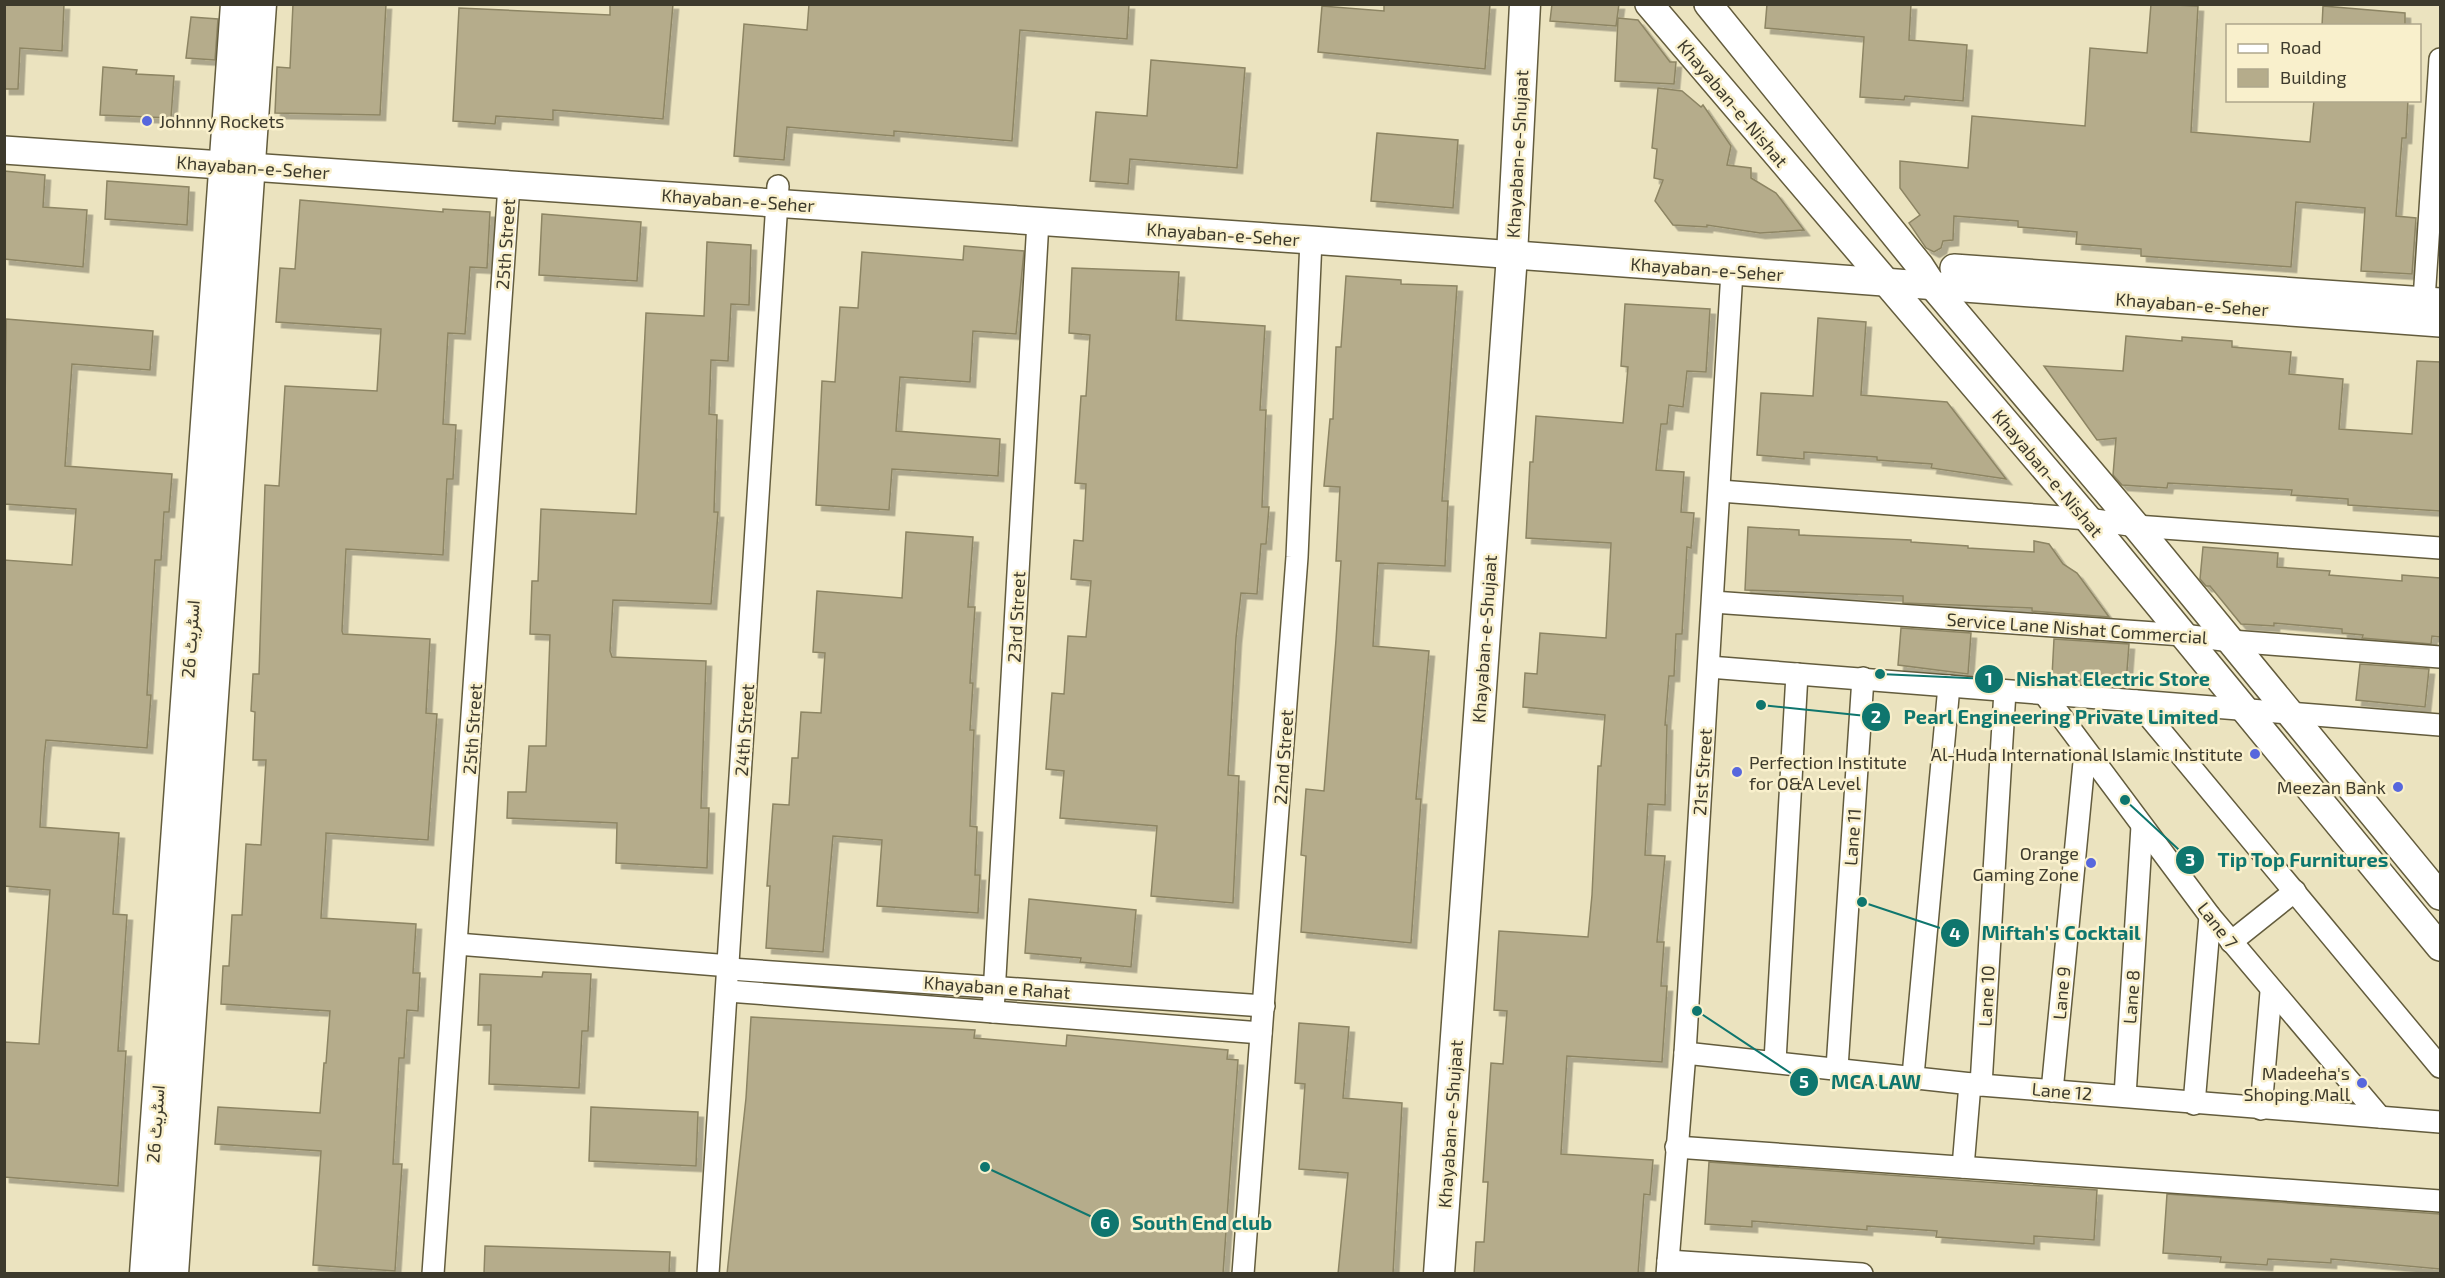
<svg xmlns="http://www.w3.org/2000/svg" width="2445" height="1278" font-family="'Exo 2',Vazirmatn,sans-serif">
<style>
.building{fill:#b5ac8b;stroke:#8d8564;stroke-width:1.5;filter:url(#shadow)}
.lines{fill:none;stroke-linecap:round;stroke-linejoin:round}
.minor-casing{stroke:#635c3d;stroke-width:24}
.tertiary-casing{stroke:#635c3d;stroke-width:30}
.secondary-casing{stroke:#635c3d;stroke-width:33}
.minor{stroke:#fff;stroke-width:21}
.tertiary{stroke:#fff;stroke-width:27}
.secondary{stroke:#fff;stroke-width:30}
.poi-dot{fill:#5767dd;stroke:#f9f0cc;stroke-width:2}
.labels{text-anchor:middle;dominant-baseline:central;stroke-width:5;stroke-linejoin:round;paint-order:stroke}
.street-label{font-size:18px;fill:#3d3a2c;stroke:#f9f0cc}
.poi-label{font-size:18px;fill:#3d3a2c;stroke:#f9f0cc;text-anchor:end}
.leader{fill:none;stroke:#0f766e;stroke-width:2}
.callout-dot{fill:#0f766e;stroke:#f9f0cc;stroke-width:2}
.mark-label{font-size:18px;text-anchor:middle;font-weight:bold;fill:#fff}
.callout-label{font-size:20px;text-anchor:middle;font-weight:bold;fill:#0f766e;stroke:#f9f0cc;stroke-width:5;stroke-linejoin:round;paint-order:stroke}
</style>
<defs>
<filter id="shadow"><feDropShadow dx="5.5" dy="5.5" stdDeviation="0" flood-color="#0004"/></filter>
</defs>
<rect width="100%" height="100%" fill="#ebe3bf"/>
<g class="building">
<path d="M4,4H64L62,51L20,48L18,89H4Z"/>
<path d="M293,4H386L380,115L275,113L277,67L290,68Z"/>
<path d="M610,4H673L663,119L553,110V120L496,116L495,124L453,121L459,8L610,15Z"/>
<path d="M809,4H1129L1127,39L1020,30L1012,141L894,131V136L787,127L784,160L734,156L744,24L807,30Z"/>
<path d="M1384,4H1490L1485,69L1318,52L1322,6L1384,11Z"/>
<path d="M1552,4H1619L1616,26L1550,21Z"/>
<path d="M1767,4H1911L1909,40L1967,45L1963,101L1905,96L1904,100L1860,97L1864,37L1765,28Z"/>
<path d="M2151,4L2198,6L2191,132L2310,142L2314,100H2408L2406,138H2402L2396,216L2416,218L2412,274L2361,271L2365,208L2296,202L2291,267L2141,256V249L2076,244L2077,232L2018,227V221L1954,216L1953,240L1943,241L1941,248L1934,252L1926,248L1909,223L1920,215L1900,188V161L1968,168L1972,116L2085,126L2090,48L2147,53Z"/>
<path d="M2323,6L2405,13V26H2322Z"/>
<path d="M191,17L218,19L215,60L186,58Z"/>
<path d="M1618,18L1638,20L1670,62H1676L1674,84L1615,81Z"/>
<path d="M1151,60L1245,68L1237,168L1130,159L1128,184L1090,181L1096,112L1147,116Z"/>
<path d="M103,67L137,70L136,74L174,76L171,118L100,115Z"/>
<path d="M1658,88L1682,91L1701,107L1703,105L1731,146L1727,165L1751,168V178L1776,193L1804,230L1760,233L1707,225V227L1673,225L1655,201L1663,180L1654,178L1657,149L1652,148Z"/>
<path d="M1377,133L1458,140L1453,208L1371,201Z"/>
<path d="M4,171L45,175L43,207L87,210L83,267L4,259Z"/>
<path d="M107,181L189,187L187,225L105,219Z"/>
<path d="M300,200L443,212V209L490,212L487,268L470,267L465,334L448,333L443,424L456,425L453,479H447L443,555L346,549L342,631L343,634L430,639L426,713L437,714L428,840L326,833V838L321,918L416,924L413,973H420L418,1011L407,1010L404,1058H399L393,1164H402L395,1271L313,1265L321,1151L215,1144L218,1107L320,1113L324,1063H326L330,1011L221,1004L223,966H229L232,915H242L246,844L261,845L266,760H253L255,712L251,711L253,674H259L265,485L279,486L285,386L377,391L381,329L276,322L280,268L295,269Z"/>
<path d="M542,214L641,222L637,281L539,275Z"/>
<path d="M707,242L751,245L749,305L731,304L728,361L711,360L709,414L717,415L714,512H718L711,604L613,600L610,651L612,657L706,661L701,808H709L707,868L616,863L617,823L507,818L508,792H526L529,746H546L550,635L530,634L532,581H538L541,509L636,514L646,313L704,316Z"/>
<path d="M964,246L1024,251L1016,334L973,331L970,382L900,377L896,431L1000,439L998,476L892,469L889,510L816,505L822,381L835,382L840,307L858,308L862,252L963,260Z"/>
<path d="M1072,268L1179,272L1176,320L1265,326L1260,410H1266L1262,507H1269L1266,544H1261L1257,594L1241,593L1236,638L1228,775L1239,776L1233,903L1151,896L1157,826L1060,818L1064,771L1046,769L1052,693L1064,694L1068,636L1086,637L1091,581L1071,579L1074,540L1083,541L1086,484L1075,483L1081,396H1086L1090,335L1069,333Z"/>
<path d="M1346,276L1401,280V284L1457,286L1442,501H1448L1445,566L1378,563L1373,646L1429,651L1416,799H1421L1411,943L1301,932L1306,856L1301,855L1306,789L1324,791L1336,640L1341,561H1336L1340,487L1324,486L1330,419H1333L1336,347H1341Z"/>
<path d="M1625,304L1710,309L1706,372L1687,371L1683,407L1669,405L1667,424H1661L1656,470L1684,472L1681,512L1694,513L1691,548L1687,547L1682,634H1676L1674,676H1669L1665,725H1667L1665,805L1648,804L1645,855L1665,856L1657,942H1664L1661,986H1667L1662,1062L1567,1056L1561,1154L1653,1160L1650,1195L1644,1194L1638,1274H1474L1476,1242H1484L1488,1182H1483L1491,1063L1503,1064L1507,1011L1494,1010L1499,931L1588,937L1592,895L1598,766H1601L1605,715L1523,707L1525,673L1537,674L1540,633L1606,638L1611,543L1526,538L1530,462H1533L1536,416L1623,423L1628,367L1621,366Z"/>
<path d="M1818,318L1866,322L1861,395L1947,402L2006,479L1931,468L1932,464L1877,460V457L1804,452V459L1757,455L1761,393L1813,396Z"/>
<path d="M6,319L153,331L150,370L72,364L65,466L172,474L169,512H164L161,560H155L147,695H151L147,748L46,740L44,758L40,827L119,833L113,914L127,915L118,1051H126L118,1186L4,1177V1042L39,1044L50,890L4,886V560L72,565L76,509L4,504Z"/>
<path d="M2126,336L2182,341V337L2232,341V347L2291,352L2289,374L2343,379L2339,429L2412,434L2417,361L2440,362V511L2348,505V499L2291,495L2292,490L2168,483L2167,488L2122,485L2113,475L2116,438L2097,440L2044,366L2123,371Z"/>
<path d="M1748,527L1799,530V535L1911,540V542L1968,546V548L2034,552V541L2049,544L2063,564L2077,573L2109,617L2032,611V608L1903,603V596L1745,590Z"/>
<path d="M906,532L973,537L968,607H975L970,683H973L970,730H974L970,826L977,827L975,875H980L978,913L877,906L882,840L833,836L823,952L766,948L770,886H767L773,804L789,805L792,758H798L801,712L821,713L825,653L813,652L817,591L902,598Z"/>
<path d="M2203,547L2278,553L2277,567L2330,571L2329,575L2402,581V575L2440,578V637L2432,636L2431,644L2362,638L2363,635L2342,633V629L2274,623V626L2241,624L2210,586H2206L2200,579Z"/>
<path d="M1901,628L1971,633L1968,674L1898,665Z"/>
<path d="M2054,639L2129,644L2126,684L2052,676Z"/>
<path d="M2360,664L2429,669L2425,707L2356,700Z"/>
<path d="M1029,899L1136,910L1131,967L1080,962L1081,958L1025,953Z"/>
<path d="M543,972L591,974L588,1031H582L579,1088L489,1084L491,1025H478L480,974L542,977Z"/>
<path d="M751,1017L975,1030L974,1038L1066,1046L1067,1035L1228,1050L1227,1059L1238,1060L1223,1274H727L746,1098Z"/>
<path d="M1299,1023L1349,1027L1343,1098L1402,1103L1393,1274H1338L1348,1173L1299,1169L1305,1084L1295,1083Z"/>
<path d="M591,1107L698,1112L696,1166L589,1161Z"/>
<path d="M1709,1162L2097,1190L2094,1240L2034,1236V1244L1936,1237L1937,1231L1867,1226V1230L1752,1221V1227L1705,1224Z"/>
<path d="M2167,1194L2440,1214V1269L2331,1259V1263L2268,1259L2267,1265L2220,1262L2221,1257L2163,1253Z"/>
<path d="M485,1246L670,1252L669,1274H484Z"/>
</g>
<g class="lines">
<g class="minor-casing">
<g id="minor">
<path d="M2423,315L2440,59"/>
<path d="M1720,491L2088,519L2136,526L2440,548"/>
<path d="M1713,602L2183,635L2231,641L2440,657"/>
<path d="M1709,667L2440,725"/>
<path d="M2045,695L2210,916L2380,1117"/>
<path d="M2136,701L2440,1067"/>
<path d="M2231,942L2295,891"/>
<path d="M457,944L730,966"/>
<path d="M730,969L1264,1006"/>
<path d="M728,991L1261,1033"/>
<path d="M993,1012L1038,221"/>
<path d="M1685,1053L1981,1085L2440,1122"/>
<path d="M1775,1061L1797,674"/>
<path d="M1837,1068L1863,678"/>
<path d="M1913,1076L1949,686"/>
<path d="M1981,1085L2005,691"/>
<path d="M2052,1091L2085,752"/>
<path d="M2125,1096L2142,826"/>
<path d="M2194,1104L2210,916"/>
<path d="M2261,1109L2271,992"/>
<path d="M1676,1147L2440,1201"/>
<path d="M1963,1167L1970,1084"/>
<path d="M1668,1261L1862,1274"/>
<path d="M433,1274L509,185"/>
<path d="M708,1274L778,186"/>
<path d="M1243,1274L1297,557L1311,240"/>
<path d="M1667,1274L1685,1053L1732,271"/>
</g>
</g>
<g class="tertiary-casing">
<g id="tertiary">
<path d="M1649,4L2088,519L2440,947"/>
<path d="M1708,4L1920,266L1933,286L2136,526L2440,896"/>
<path d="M4,150L1311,240L2440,323"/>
<path d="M1954,268L2440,302"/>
</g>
</g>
<g class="secondary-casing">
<g id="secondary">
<path d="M145,1274L236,4"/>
<path d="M173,1274L261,4"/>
<path d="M1439,1274L1512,255L1525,4"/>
</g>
</g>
<use href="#minor" class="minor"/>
<use href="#tertiary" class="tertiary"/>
<use href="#secondary" class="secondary"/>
</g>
<g class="poi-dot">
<circle cx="147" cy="121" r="6"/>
<circle cx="2255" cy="754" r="6"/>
<circle cx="1737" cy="772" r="6"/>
<circle cx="2398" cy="787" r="6"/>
<circle cx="2091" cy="863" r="6"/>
<circle cx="2362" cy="1083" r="6"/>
</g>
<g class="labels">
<g class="street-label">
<text transform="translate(1733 103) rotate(50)">Khayaban-e-Nishat</text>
<text transform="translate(1517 154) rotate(-87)">Khayaban-e-Shujaat</text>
<text transform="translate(253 167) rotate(4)">Khayaban-e-Seher</text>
<text transform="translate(738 200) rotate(4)">Khayaban-e-Seher</text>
<text transform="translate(1223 234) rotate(4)">Khayaban-e-Seher</text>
<text transform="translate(505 244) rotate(-86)">25th Street</text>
<text transform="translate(1707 269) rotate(4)">Khayaban-e-Seher</text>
<text transform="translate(2192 304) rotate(4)">Khayaban-e-Seher</text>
<text transform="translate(2048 473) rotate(50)">Khayaban-e-Nishat</text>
<text transform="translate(1016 617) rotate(-87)">23rd Street</text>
<text transform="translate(2077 628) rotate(4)">Service Lane Nishat Commercial</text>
<text transform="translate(190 639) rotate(-86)">اسٹریٹ 26</text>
<text transform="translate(1484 639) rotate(-86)">Khayaban-e-Shujaat</text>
<text transform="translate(472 729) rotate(-86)">25th Street</text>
<text transform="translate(744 730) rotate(-86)">24th Street</text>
<text transform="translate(1283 757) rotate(-86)">22nd Street</text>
<text transform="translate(1702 772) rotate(-86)">21st Street</text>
<text transform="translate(1852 837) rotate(-86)">Lane 11</text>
<text transform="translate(2218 925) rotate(52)">Lane 7</text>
<text transform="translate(997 987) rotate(4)">Khayaban e Rahat</text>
<text transform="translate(2061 993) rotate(-85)">Lane 9</text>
<text transform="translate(1986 996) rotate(-87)">Lane 10</text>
<text transform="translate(2131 997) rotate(-86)">Lane 8</text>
<text transform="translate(2062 1091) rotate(5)">Lane 12</text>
<text transform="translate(155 1124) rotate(-86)">اسٹریٹ 26</text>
<text transform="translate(1450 1124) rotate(-86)">Khayaban-e-Shujaat</text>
</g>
<g class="poi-label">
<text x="159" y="121" text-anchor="start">Johnny Rockets</text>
<text x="2243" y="754">Al-Huda International Islamic Institute</text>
<text x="1749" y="762" text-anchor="start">Perfection Institute<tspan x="1749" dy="21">for O&amp;A Level</tspan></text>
<text x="2386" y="787">Meezan Bank</text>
<text x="2079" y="853">Orange<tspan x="2079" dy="21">Gaming Zone</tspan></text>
<text x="2350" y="1073">Madeeha's<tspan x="2350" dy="21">Shoping Mall</tspan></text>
</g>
</g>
<path class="leader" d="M1880 674L1989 679M1761 705L1876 717M2125 800L2190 860M1862 902L1955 933M1697 1011L1804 1082M985 1167L1105 1223"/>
<g class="callout-dot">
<circle cx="1880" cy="674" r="6"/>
<circle cx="1761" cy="705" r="6"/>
<circle cx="2125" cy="800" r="6"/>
<circle cx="1862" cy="902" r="6"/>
<circle cx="1697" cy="1011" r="6"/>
<circle cx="985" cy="1167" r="6"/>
<circle cx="1989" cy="679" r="15"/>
<circle cx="1876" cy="717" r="15"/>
<circle cx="2190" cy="860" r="15"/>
<circle cx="1955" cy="933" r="15"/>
<circle cx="1804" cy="1082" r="15"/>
<circle cx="1105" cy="1223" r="15"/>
</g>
<g class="mark-label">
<text x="1989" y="685">1</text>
<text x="1876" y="723">2</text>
<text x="2190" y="866">3</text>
<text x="1955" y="940">4</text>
<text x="1804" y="1088">5</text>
<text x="1105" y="1229">6</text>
</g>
<g class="callout-label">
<text x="2113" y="686">Nishat Electric Store</text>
<text x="2061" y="724">Pearl Engineering Private Limited</text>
<text x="2303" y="867">Tip Top Furnitures</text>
<text x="2061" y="940">Miftah's Cocktail</text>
<text x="1876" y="1089">MCA LAW</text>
<text x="1202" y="1230">South End club</text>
</g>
<rect width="2445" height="1278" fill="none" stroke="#3d3a2c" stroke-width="12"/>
<rect x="2226" y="24" width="195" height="78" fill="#f9f0cc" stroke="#aea78c" stroke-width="1.5"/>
<rect x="2238" y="44" width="30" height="9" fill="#ffffff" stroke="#aea78c" stroke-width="1.5"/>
<text x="2280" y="54" font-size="18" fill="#3d3a2c">Road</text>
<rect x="2238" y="69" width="30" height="18" fill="#b5ac8b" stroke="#aea78c" stroke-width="1.5"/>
<text x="2280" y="84" font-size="18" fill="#3d3a2c">Building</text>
</svg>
